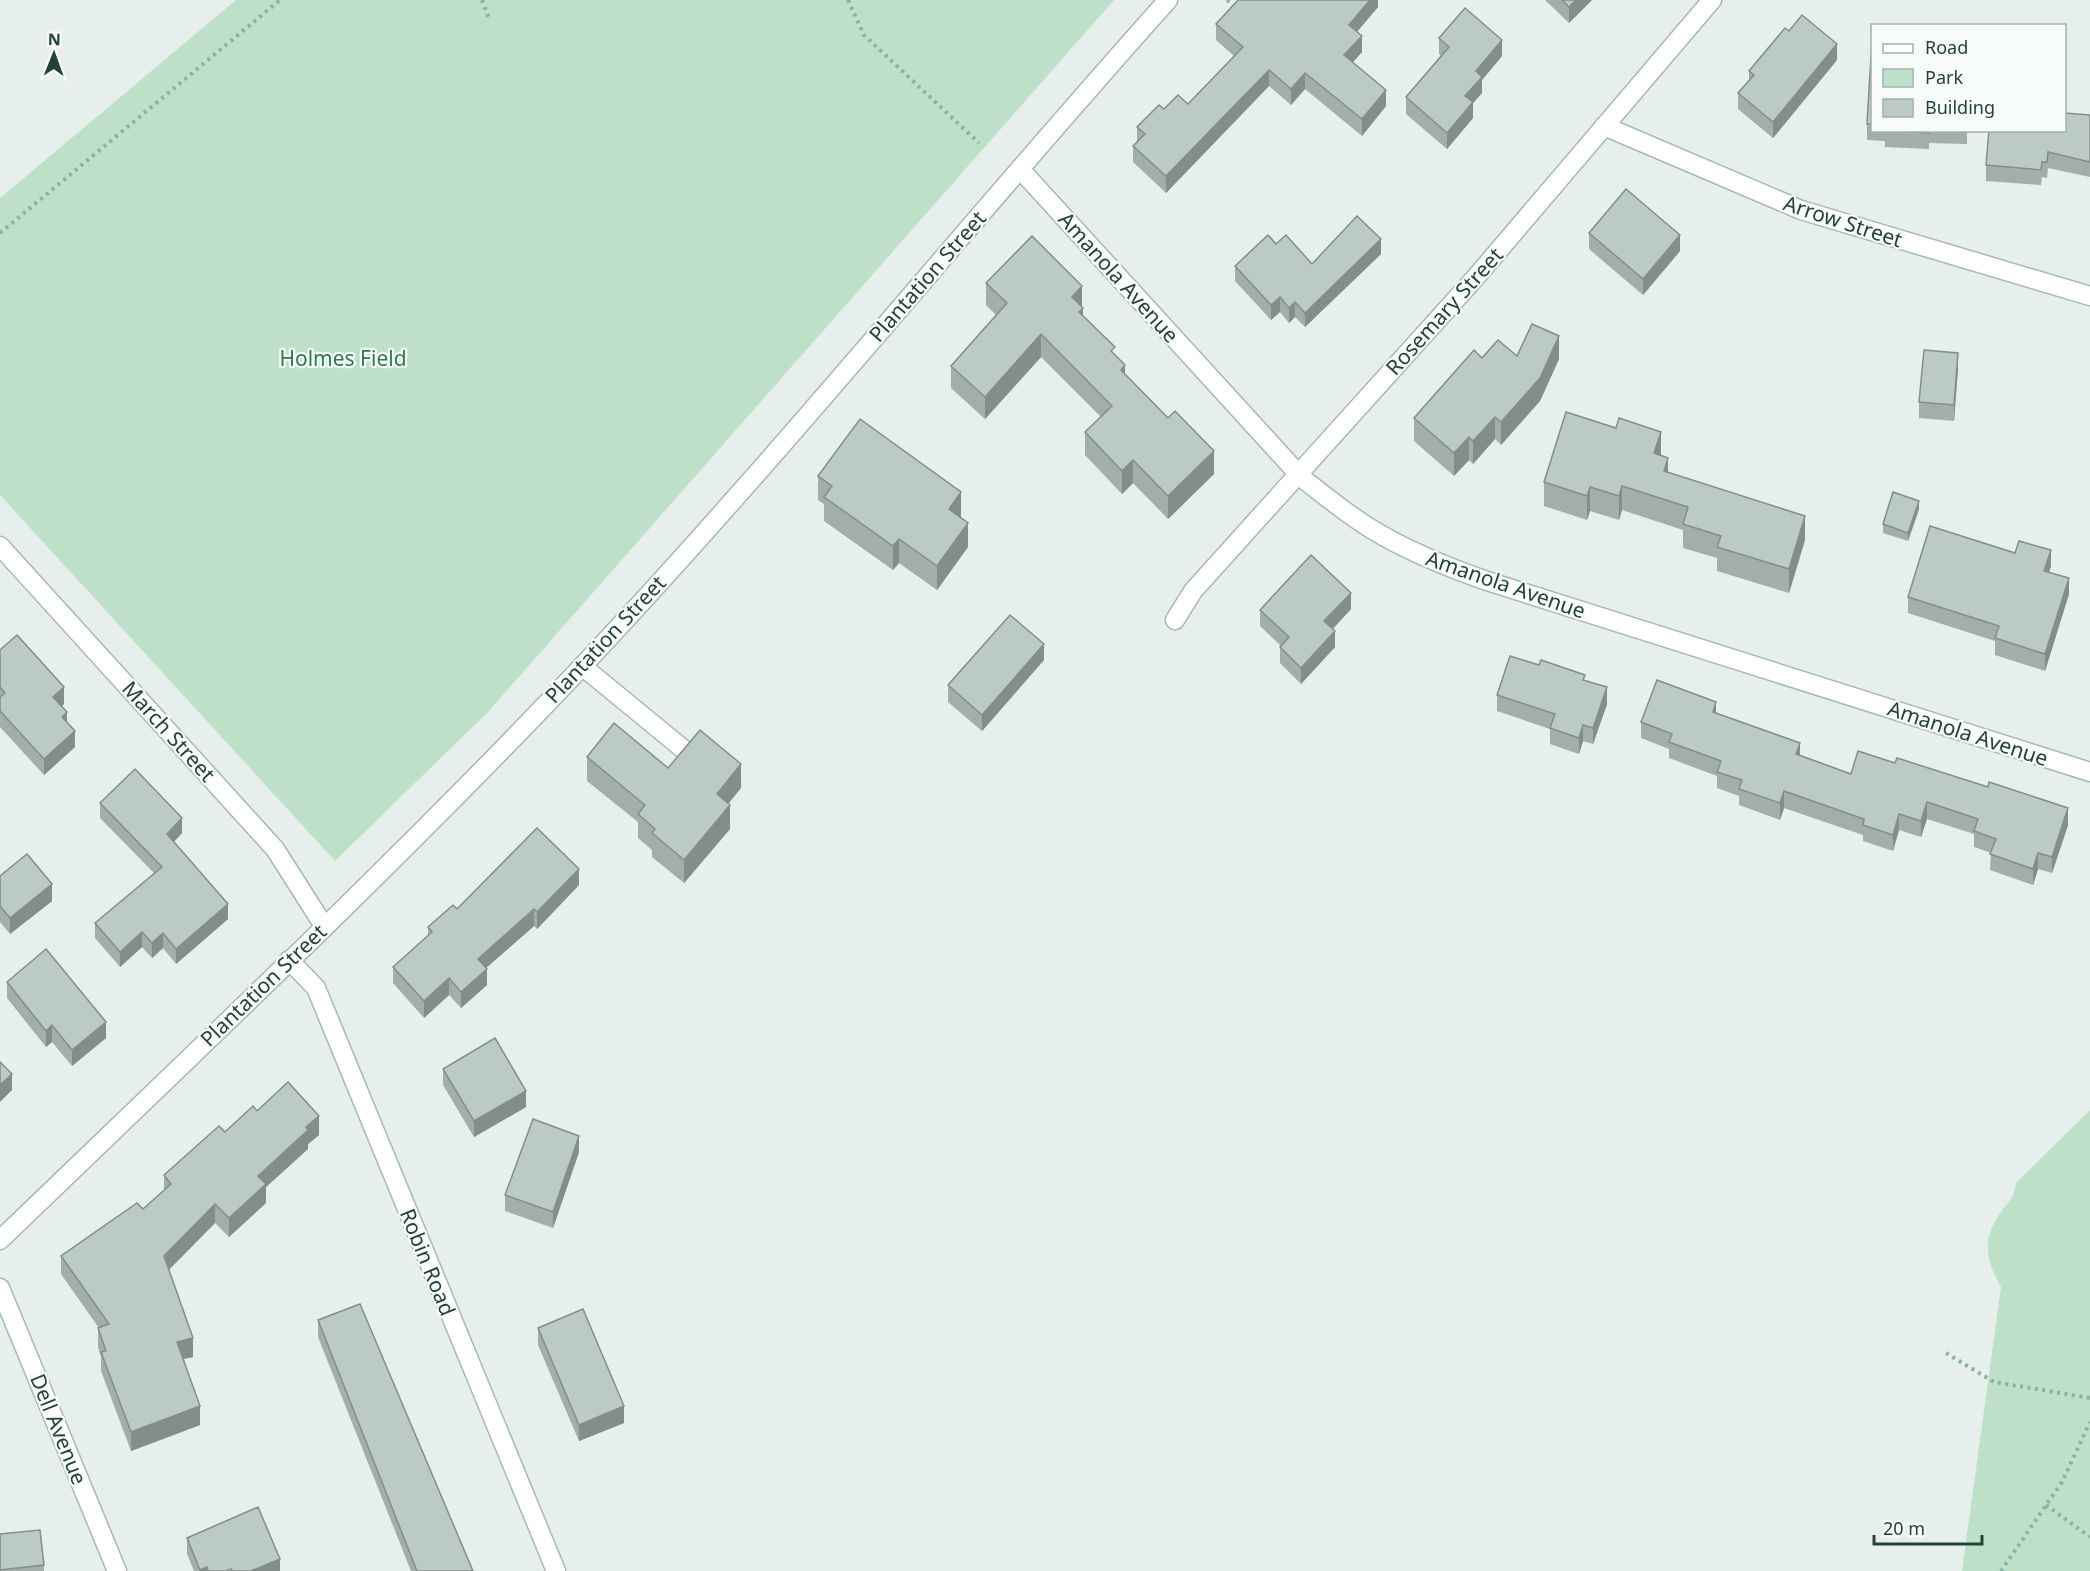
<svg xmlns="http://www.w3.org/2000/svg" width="2090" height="1571" font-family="'Noto Sans',sans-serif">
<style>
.green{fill:#bfe0c8}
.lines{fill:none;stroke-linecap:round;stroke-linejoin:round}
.minor-casing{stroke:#a8b8b2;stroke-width:21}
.path{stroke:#86b3a5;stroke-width:4;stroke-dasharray:3 4.5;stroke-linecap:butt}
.minor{stroke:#fff;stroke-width:18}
.wall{fill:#a1aea9}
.shaded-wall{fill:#838d89}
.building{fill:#bbcac4;stroke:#838d89;stroke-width:1.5}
.labels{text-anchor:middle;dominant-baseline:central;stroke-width:4.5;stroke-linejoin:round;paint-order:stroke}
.street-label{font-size:21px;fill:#24423a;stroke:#f7fbf9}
.park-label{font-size:21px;fill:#2d7a4b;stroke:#f7fbf9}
</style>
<rect width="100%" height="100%" fill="#e6efeb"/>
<g class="green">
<path d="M236,0H1114L488,712L335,861L0,495V198Z"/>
<path d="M2090,1110V1571H1962L2001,1287C1985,1259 1982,1238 2001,1212C2010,1199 2013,1201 2016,1183Z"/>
</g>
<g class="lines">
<g class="minor-casing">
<g id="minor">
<path d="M1604,126L1801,210L2090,296"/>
<path d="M1020,169L1302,478C1325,496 1348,515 1373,530C1409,552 1447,567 1487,581L2090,772"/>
<path d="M0,546L275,849L324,926"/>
<path d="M1175,620L1193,591L1476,277L1712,0"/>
<path d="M582,666L688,753"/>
<path d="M289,960L316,988L556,1571"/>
<path d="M0,1240C193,1054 389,870 574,675C780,457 968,223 1168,0"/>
<path d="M0,1288L117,1571"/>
</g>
</g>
<g class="path">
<path d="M482,0L490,21"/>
<path d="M848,0L864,35L979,143"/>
<path d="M1227,0L1236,7"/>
<path d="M0,233L280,0"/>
<path d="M1946,1353L1994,1382L2090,1398"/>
<path d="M2046,1505L2090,1537"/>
<path d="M2001,1571L2062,1482L2090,1422"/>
</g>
<use href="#minor" class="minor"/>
</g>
<g class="wall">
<path d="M1378,0V7L1357,32L1362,52L1353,62L1386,106L1362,136L1305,89L1291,105L1269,86L1166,193L1133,162V146L1137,142V127L1164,109L1188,104L1234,56L1216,40V24Z"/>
<path d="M1545,0H1592L1569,23Z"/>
<path d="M1439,38L1502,56L1482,80V93L1473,103V118L1447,149L1406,114V97L1441,56L1439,54Z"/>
<path d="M1872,56V130H1967V144L1929,143V149L1885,147V141L1867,140V124Z"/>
<path d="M1837,60L1773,138L1738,109V93L1749,80V71Z"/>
<path d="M2090,115V177L2048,168L2047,178L2042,177L2041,185L1986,181V165Z"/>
<path d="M1589,233L1680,251L1643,295L1589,249Z"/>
<path d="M1276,244L1312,264L1381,254L1305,327L1295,317L1289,323L1280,312L1271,320L1235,281V266Z"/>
<path d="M986,283L1082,306L1083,316L1115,355L1125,374L1214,474L1168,519L1133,483L1122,494L1085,455V432L1101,417L1041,357L985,419L951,388V366L996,315L986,305Z"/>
<path d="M1517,356L1559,359L1540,401L1501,445L1495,439L1473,464L1469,460L1454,476L1414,441V418Z"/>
<path d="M1958,369L1954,421L1919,418V402Z"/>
<path d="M1661,456L1668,473L1805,540L1789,593L1717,571V558L1683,548V530L1622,510L1619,520L1590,511L1587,520L1544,506V482Z"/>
<path d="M818,476L961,516L960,517L968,547L937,590L899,563L893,570L824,521V504L818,500Z"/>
<path d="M1919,509L1908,541L1883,533V524Z"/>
<path d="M2051,566L2049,572L2069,594L2045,671L1995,655V641L1908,613V597Z"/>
<path d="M1351,609L1333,629L1335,647L1301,684L1280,663V647L1281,646L1260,626V610Z"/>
<path d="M0,650L64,704L62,706L75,747L44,775L0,727Z"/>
<path d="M1044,660L982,731L948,702V685Z"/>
<path d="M1585,680L1607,704L1593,744L1583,741L1579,754L1550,744V729L1497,711V695Z"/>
<path d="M1716,714L1800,755L1851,774L2068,825L2052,873L2038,869L2033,885L1990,870L1991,853L1974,847V834L1927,819L1921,837L1899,830L1893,851L1863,841V835L1784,808L1780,820L1739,805V796L1717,788V776L1669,758V749L1641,738V722Z"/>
<path d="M587,757L668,768L741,788L728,803L730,829L684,883L652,857V850L638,838V822L587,781Z"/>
<path d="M100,803L182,833L174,842L228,919L176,964L163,948L152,958L142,947L120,967L95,938V923L154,873L100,818Z"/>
<path d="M0,876L52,901L10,934L0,922Z"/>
<path d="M579,885L537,929L534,926L486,968L487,985L461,1008L449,995L424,1018L393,983V967L428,936V927L457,909Z"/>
<path d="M7,982L106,1038L72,1066L52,1042L46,1047L7,998Z"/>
<path d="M443,1069L526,1107L474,1137L443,1085Z"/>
<path d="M257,1111L319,1135L308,1144V1149L266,1187V1203L229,1237L215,1223L168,1270L193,1357L184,1359L200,1425L131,1451L101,1371V1357L98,1347V1328H99L61,1274V1256L143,1209L164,1190V1175L225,1132Z"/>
<path d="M579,1152L553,1228L505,1211V1195Z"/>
<path d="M318,1320L473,1571H411L318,1337Z"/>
<path d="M538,1328L624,1423L579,1441L538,1345Z"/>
<path d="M0,1534L44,1565V1571H0Z"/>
<path d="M187,1538L280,1571H194L187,1554Z"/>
</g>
<g class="shaded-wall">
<path d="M1370,0H1378V7L1349,41V25Z"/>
<path d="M1576,0H1592L1569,23V7Z"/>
<path d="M1362,36V52L1344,72V55Z"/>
<path d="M1502,40V56L1482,80V93L1473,103V118L1447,149V133L1476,71Z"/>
<path d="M1837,44V60L1773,138V122Z"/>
<path d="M1269,70V86L1166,193V176Z"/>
<path d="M1305,73V89L1291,105V89Z"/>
<path d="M1386,90V106L1362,136V119Z"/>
<path d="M1680,235V251L1643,295V279Z"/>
<path d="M1381,239V254L1305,327V313Z"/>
<path d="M1082,286V309L1072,297Z"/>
<path d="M1280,297V312L1271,320V305Z"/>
<path d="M1295,302V317L1289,323V308Z"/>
<path d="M1083,308V330L1079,312Z"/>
<path d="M1041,334V357L985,419V397Z"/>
<path d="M1559,336V359L1540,401L1501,445V422Z"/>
<path d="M1958,353V369L1954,421V405Z"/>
<path d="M1125,365V388L1121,370Z"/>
<path d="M1495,417V439L1473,464V441Z"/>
<path d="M1661,432V456L1654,453Z"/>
<path d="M1469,437V460L1454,476V453Z"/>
<path d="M1214,451V474L1168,519V496Z"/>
<path d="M1668,458V482L1664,471Z"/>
<path d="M1133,460V483L1122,494V471Z"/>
<path d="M1622,486V510L1619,520V496Z"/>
<path d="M1590,487V511L1587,520V496Z"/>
<path d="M961,492V516L949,532V509Z"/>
<path d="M1919,501V509L1908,541V533Z"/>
<path d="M1805,516V540L1789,593V569Z"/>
<path d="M968,523V547L937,590V566Z"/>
<path d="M899,539V563L893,570V546Z"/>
<path d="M2051,550V566L2044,587V571Z"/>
<path d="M2069,578V594L2045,671V654Z"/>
<path d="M1351,593V609L1324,638V621Z"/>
<path d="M1335,631V647L1301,684V668Z"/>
<path d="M1044,644V660L982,731V715Z"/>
<path d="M64,687V704L53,713V697Z"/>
<path d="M1607,687V704L1593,744V728Z"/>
<path d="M1716,702V719L1713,712Z"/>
<path d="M67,712V728L62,717Z"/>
<path d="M1583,725V741L1579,754V738Z"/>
<path d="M75,731V747L44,775V759Z"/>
<path d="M1800,743V759L1796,754Z"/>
<path d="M741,764V788L717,818V794Z"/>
<path d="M1784,791V808L1780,820V803Z"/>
<path d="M1927,802V819L1921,837V821Z"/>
<path d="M730,805V829L684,883V860Z"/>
<path d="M2068,808V825L2052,873V857Z"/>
<path d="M1899,814V830L1893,851V835Z"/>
<path d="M182,818V833L167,849V834Z"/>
<path d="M2038,853V869L2033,885V869Z"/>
<path d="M579,869V885L537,929V912Z"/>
<path d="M52,884V901L10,934V918Z"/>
<path d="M228,904V919L176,964V949Z"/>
<path d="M534,909V926L478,975V959Z"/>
<path d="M142,932V947L120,967V952Z"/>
<path d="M163,933V948L152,958V943Z"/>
<path d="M487,969V985L461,1008V992Z"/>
<path d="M449,978V995L424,1018V1001Z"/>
<path d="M106,1022V1038L72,1066V1050Z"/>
<path d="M52,1025V1042L46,1047V1031Z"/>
<path d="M12,1074V1090L0,1102V1085Z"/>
<path d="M526,1091V1107L474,1137V1121Z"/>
<path d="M319,1116V1135L308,1144V1149L266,1187V1203L229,1237V1218L258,1176L306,1127Z"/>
<path d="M579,1136V1152L553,1228V1212Z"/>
<path d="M215,1204V1223L164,1275V1256Z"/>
<path d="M193,1338V1357L177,1360V1342Z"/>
<path d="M200,1406V1425L131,1451V1432Z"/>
<path d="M624,1406V1423L579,1441V1425Z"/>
<path d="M280,1559V1571H251Z"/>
<path d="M207,1567V1571H200V1570Z"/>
</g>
<g class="building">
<path d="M1238,0H1370L1349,25L1362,36L1344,55L1386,90L1362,119L1305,73L1291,89L1269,70L1166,176L1133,146L1145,134L1137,127L1159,105L1164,109L1178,95L1188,104L1243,47L1216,24Z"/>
<path d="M1562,0H1576L1569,7Z"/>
<path d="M1465,8L1502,40L1476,71L1482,77L1465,96L1473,102L1447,133L1406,97L1449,47L1439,38Z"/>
<path d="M1802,15L1837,44L1773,122L1738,93L1754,75L1749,71L1785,28L1789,31Z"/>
<path d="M1871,56H1872V124H1867Z"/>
<path d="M2064,113L2090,115V162L2048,152L2047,162H2042L2041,170L1986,165L1989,130H2064Z"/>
<path d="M1888,130H1929V133Z"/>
<path d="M1626,189L1680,235L1643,279L1589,233Z"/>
<path d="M1357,216L1381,239L1305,313L1295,302L1289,308L1280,297L1271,305L1235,266L1268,235L1276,244L1286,235L1312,264Z"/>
<path d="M1032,236L1082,286L1072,297L1083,308L1079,312L1115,347L1111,351L1125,365L1121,370L1168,418L1175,411L1214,451L1168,496L1133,460L1122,471L1085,432L1112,406L1041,334L985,397L951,366L1007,303L986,283Z"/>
<path d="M1532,324L1559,336L1540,378L1501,422L1495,417L1473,441L1469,437L1454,453L1414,418L1474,350L1482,358L1498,340L1517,356Z"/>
<path d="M1924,350L1958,353L1954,405L1919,402Z"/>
<path d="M1566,412L1616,428L1619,418L1661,432L1654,453L1668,458L1664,471L1805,516L1789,569L1717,547L1721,536L1683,524L1688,507L1622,486L1619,496L1590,487L1587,496L1544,482Z"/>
<path d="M860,419L961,492L949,509L968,523L937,566L899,539L893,546L824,497L832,486L818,476Z"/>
<path d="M1893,492L1919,501L1908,533L1883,524Z"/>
<path d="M1930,526L2015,553L2019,541L2051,550L2044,571L2069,578L2045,654L1995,638L1999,626L1908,597Z"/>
<path d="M1311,555L1351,593L1324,621L1335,631L1301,668L1280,647L1289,637L1260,610Z"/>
<path d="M1010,615L1044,644L982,715L948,685Z"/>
<path d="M17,635L64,687L53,697L67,712L62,717L75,731L44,759L0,711V697L5,693L0,687V650Z"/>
<path d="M1510,656L1539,665L1541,660L1585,675L1583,680L1607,687L1593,728L1583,725L1579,738L1550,728L1555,714L1497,695Z"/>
<path d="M1657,680L1716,702L1713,712L1800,743L1796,754L1851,774L1858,751L1895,763L1897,758L1988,787L1989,782L2068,808L2052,857L2038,853L2033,869L1990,854L1996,839L1974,831L1978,819L1927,802L1921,821L1899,814L1893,835L1863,825L1864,819L1784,791L1780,803L1739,789L1742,780L1717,772L1721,761L1669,742L1672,734L1641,722Z"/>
<path d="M614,723L668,768L700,730L741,764L717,794L730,805L684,860L652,833L655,829L638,814L645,805L587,757Z"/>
<path d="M135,769L182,818L167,834L228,904L176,949L163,933L152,943L142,932L120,952L95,923L162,867L100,803Z"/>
<path d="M537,828L579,869L537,912L534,909L478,959L487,969L461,992L449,978L424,1001L393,967L432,932L428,927L453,905L457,909Z"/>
<path d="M27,854L52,884L10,918L0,906V876Z"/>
<path d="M46,949L106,1022L72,1050L52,1025L46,1031L7,982Z"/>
<path d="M495,1038L526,1091L474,1121L443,1069Z"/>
<path d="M0,1062L12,1074L0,1085Z"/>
<path d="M288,1082L319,1116L306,1127L308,1130L258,1176L266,1184L229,1218L215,1204L164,1256L193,1338L177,1342L200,1406L131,1432L101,1352L106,1351L98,1328L109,1324L61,1256L137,1203L143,1209L171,1184L164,1175L219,1126L225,1132L253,1106L257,1111Z"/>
<path d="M533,1119L579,1136L553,1212L505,1195Z"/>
<path d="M360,1304L473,1571H417L318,1320Z"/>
<path d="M583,1309L624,1406L579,1425L538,1328Z"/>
<path d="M258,1507L280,1559L251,1571H232L231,1569L226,1571H208L207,1567L200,1570L187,1538Z"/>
<path d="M40,1530L44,1565L0,1570V1534Z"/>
</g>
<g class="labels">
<g class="street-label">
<text transform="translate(1843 221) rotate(18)">Arrow Street</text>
<text transform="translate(927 276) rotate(-49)">Plantation Street</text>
<text transform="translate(1119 277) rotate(48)">Amanola Avenue</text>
<text transform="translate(1444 311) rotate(-48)">Rosemary Street</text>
<text transform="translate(1506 584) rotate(19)">Amanola Avenue</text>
<text transform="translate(605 639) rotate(-47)">Plantation Street</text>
<text transform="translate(169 731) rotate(48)">March Street</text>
<text transform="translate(1968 733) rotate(18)">Amanola Avenue</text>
<text transform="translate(263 985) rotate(-44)">Plantation Street</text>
<text transform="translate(428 1262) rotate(68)">Robin Road</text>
<text transform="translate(59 1429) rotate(68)">Dell Avenue</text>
</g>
<g class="park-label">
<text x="343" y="358">Holmes Field</text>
</g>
</g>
<rect x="1871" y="24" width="195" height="108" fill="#f7fbf9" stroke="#a3b1ad" stroke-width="1.5"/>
<rect x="1883" y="44" width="30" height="9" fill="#ffffff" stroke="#a3b1ad" stroke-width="1.5"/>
<text x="1925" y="54" font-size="18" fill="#24423a">Road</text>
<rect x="1883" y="69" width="30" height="18" fill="#bfe0c8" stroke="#a3b1ad" stroke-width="1.5"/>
<text x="1925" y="84" font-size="18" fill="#24423a">Park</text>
<rect x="1883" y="99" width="30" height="18" fill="#bbcac4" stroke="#a3b1ad" stroke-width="1.5"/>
<text x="1925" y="114" font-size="18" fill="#24423a">Building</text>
<g transform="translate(54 54) rotate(1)" stroke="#f7fbf9" stroke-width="4.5" paint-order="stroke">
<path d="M0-4.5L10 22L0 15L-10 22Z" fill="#24423a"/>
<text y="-9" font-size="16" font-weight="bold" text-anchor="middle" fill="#24423a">N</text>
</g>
<path d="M1874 1535v9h108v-9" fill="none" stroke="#24423a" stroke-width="3"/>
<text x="1883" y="1535" font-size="18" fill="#24423a" stroke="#f7fbf9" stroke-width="4.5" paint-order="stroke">20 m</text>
</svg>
